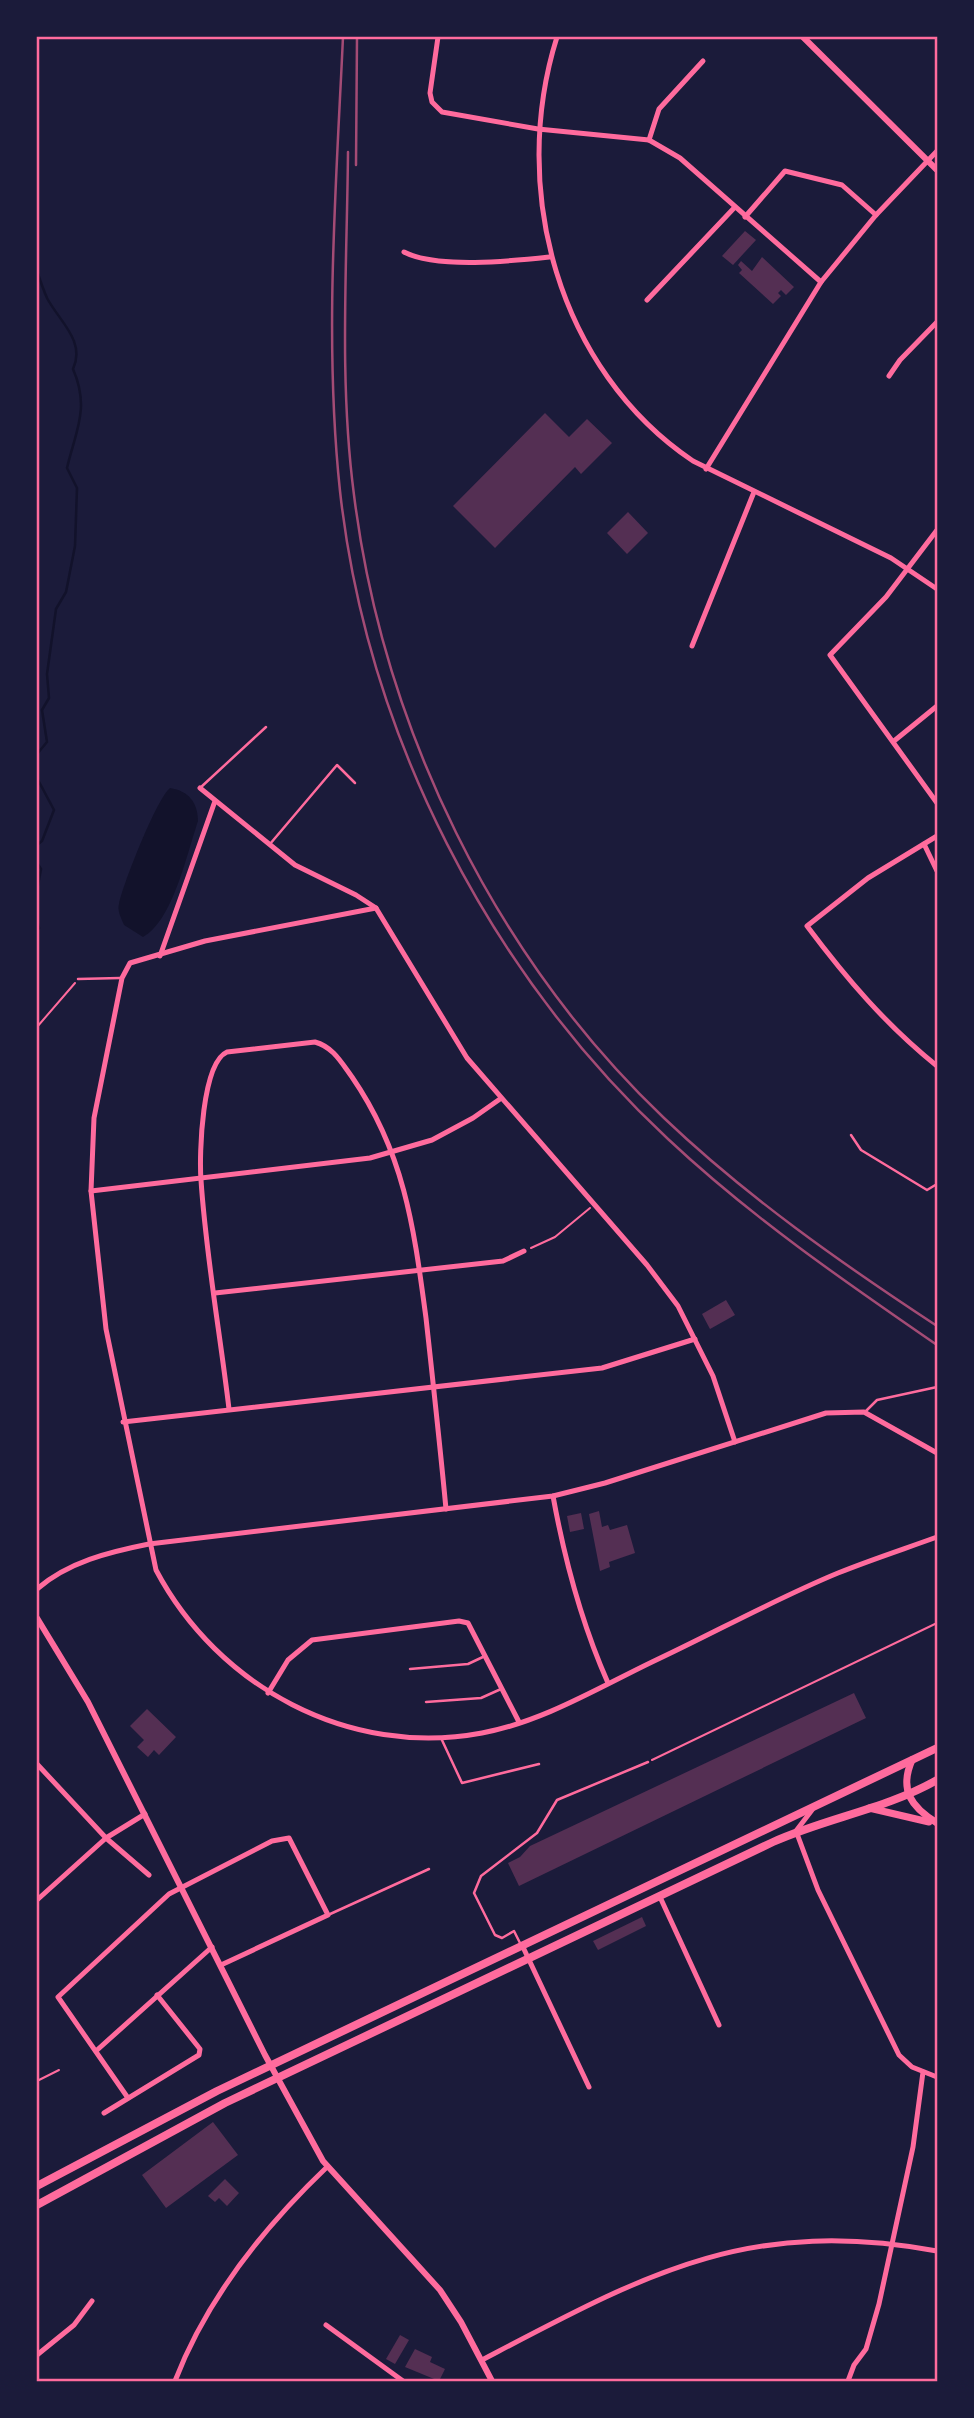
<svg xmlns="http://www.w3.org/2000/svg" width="974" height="2418" font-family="'Zilla Slab',serif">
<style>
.water{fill:#12122b}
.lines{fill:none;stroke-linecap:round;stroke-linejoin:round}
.stream{stroke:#12122b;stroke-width:2.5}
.building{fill:#542f53}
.path{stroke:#ff6b9d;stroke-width:2}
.service{stroke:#ff6b9d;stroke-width:2.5}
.minor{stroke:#ff6b9d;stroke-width:5}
.tertiary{stroke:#ff6b9d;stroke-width:6}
.secondary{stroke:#ff6b9d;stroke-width:7}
.primary{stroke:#ff6b9d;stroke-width:8}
.rail{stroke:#a44b75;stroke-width:2.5}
.neatline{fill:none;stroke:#ff6b9d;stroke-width:2.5}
</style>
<rect width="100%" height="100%" fill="#1b1b3a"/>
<path class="water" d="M170,788C189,791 198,803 198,821C187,853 173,921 143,937L124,925C121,918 117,910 119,904C123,884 157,798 170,788Z"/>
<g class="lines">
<g class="stream">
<path d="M37,271C40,280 43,289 47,298C59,321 86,341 73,369C90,408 76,430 67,468L77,488L75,546L66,592L56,609L47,674L49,698L42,710L47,742L37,754"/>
<path d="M37,778L54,810L42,841L37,845"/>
<path d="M37,863L41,869L37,890"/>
<path d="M37,920L39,928L37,931"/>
</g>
</g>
<g class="building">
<path d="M745,231L756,240L733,265L722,256Z"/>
<path d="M762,257L794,287L786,295L781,290L778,293L781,296L773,304L739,273L742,270L738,265L741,261L752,271Z"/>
<path d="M545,413L569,437L587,419L612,443L581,474L575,467L495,548L453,506Z"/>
<path d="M628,512L648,533L627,554L607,533Z"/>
<path d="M726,1300L735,1315L710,1329L702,1314Z"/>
<path d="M599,1511L602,1527L608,1525L610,1530L627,1525L635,1553L609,1562L610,1567L600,1571L589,1514Z"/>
<path d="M581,1513L584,1529L570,1532L567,1516Z"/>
<path d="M854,1693L866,1718L519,1886L508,1863L520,1857L530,1846Z"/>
<path d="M147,1709L176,1737L159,1755L154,1750L148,1757L137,1747L144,1740L130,1726Z"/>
<path d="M642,1917L646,1926L598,1950L593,1941Z"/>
<path d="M213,2122L238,2155L166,2208L142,2175Z"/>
<path d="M225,2179L239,2193L227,2206L219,2198L215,2202L208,2196Z"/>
<path d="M400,2335L409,2340L395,2364L386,2359Z"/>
<path d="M415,2349L432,2357L430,2362L445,2369L439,2381L405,2367Z"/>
</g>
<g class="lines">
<g class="path">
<path d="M37,1027L75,983"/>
<path d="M531,1248L555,1237L590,1208"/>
<path d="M652,1760L937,1623"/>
<path d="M37,2036H38"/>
<path d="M37,2081L59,2070"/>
</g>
<g class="service">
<path d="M200,788L266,727"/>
<path d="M270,844L337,765L355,783"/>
<path d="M78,979L120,978"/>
<path d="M851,1135L861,1150L927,1190L937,1184"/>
<path d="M866,1411L877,1400L937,1387"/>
<path d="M410,1669L468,1664L485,1656"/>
<path d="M426,1702L481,1698L501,1689"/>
<path d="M441,1738L462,1783L539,1764"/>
<path d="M328,1915L429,1869"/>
<path d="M520,1943L514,1931L502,1938L495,1935L474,1893L481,1876L537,1833L557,1800L648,1762"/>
</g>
<g class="minor">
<path d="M438,37L430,93L432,102L442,112L538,129L649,140L680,158L821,282"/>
<path d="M557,37C509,189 558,370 693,461L891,558L937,589"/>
<path d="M649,140L659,109L703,61"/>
<path d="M745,217L785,171L842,185L876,215"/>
<path d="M404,252C437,269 512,261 550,257"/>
<path d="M647,300L735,207"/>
<path d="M889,376L900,360L937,322"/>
<path d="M706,469L821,282L876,215L937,151"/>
<path d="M937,530L886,597L830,655L937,803"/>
<path d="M692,646L754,492"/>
<path d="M894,741L937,706"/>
<path d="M200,788L295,865L356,895L376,908L467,1058L647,1265L678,1306L713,1376L735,1442"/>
<path d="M937,836L868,878L807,926C846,978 886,1025 937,1066"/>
<path d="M924,844L937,871"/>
<path d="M376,908L205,941L130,963L122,978L94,1118L91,1191L106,1329L156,1570C218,1687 349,1758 482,1733C542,1722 598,1688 652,1662C714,1633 775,1599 838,1573C870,1560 904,1549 937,1537"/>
<path d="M160,956L215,801"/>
<path d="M91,1191L370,1158L432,1140L473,1118L500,1099"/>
<path d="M215,1293L503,1261L524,1251"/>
<path d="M229,1409C220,1333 206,1256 201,1180C199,1154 202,1063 227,1052L315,1042C333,1047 341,1062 352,1077C405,1154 414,1229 426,1318C433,1382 440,1445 446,1509"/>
<path d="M123,1422L602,1368L695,1339"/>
<path d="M553,1496C565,1562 581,1622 608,1683"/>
<path d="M37,1589C68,1562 109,1552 149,1544L553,1496L605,1483L826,1413L864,1412L937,1453"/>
<path d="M268,1693L288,1660L312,1640L459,1621L468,1623L519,1722"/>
<path d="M37,1764L106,1838L149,1875"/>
<path d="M812,1810L796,1831L818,1890L899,2055L912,2067L937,2077"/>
<path d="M660,1897L719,2025"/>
<path d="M37,1900L106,1838L145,1814"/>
<path d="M522,1945L589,2087"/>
<path d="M96,2051L212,1947"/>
<path d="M128,2098L58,1997L169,1894L272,1841L289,1838L328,1915L221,1965"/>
<path d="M104,2113L199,2055L200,2049L157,1995"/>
<path d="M326,2325L403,2381"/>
<path d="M37,2355L74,2325L92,2301"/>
<path d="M482,2360C644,2275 747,2216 937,2251"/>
<path d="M175,2381C207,2298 263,2228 327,2167"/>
<path d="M848,2381L854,2365L866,2349L879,2304L913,2147L923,2072"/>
</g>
<g class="tertiary">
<path d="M803,37L937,170"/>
<path d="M37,1618L88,1702L265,2055L323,2161L440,2290L461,2322L492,2381"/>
</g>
<g class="secondary">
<path d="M912,1760C899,1790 911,1807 937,1823"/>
<path d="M869,1808L929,1822"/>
</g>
<g class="primary">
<path d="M37,2186L217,2091L937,1748"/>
<path d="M37,2205L225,2103L773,1842C826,1818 886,1809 937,1780"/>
</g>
<g class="rail">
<path d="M343,37C336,188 324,341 340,491C367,735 489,972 668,1139C751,1217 844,1281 937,1345"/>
<path d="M348,152C347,266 339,381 354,495C383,727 494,956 664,1118C747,1197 841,1263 937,1326"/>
<path d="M356,165L357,37"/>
</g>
</g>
<rect width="974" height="2418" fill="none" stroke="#1b1b3a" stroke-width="77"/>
<rect x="38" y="38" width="898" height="2342" class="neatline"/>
</svg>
